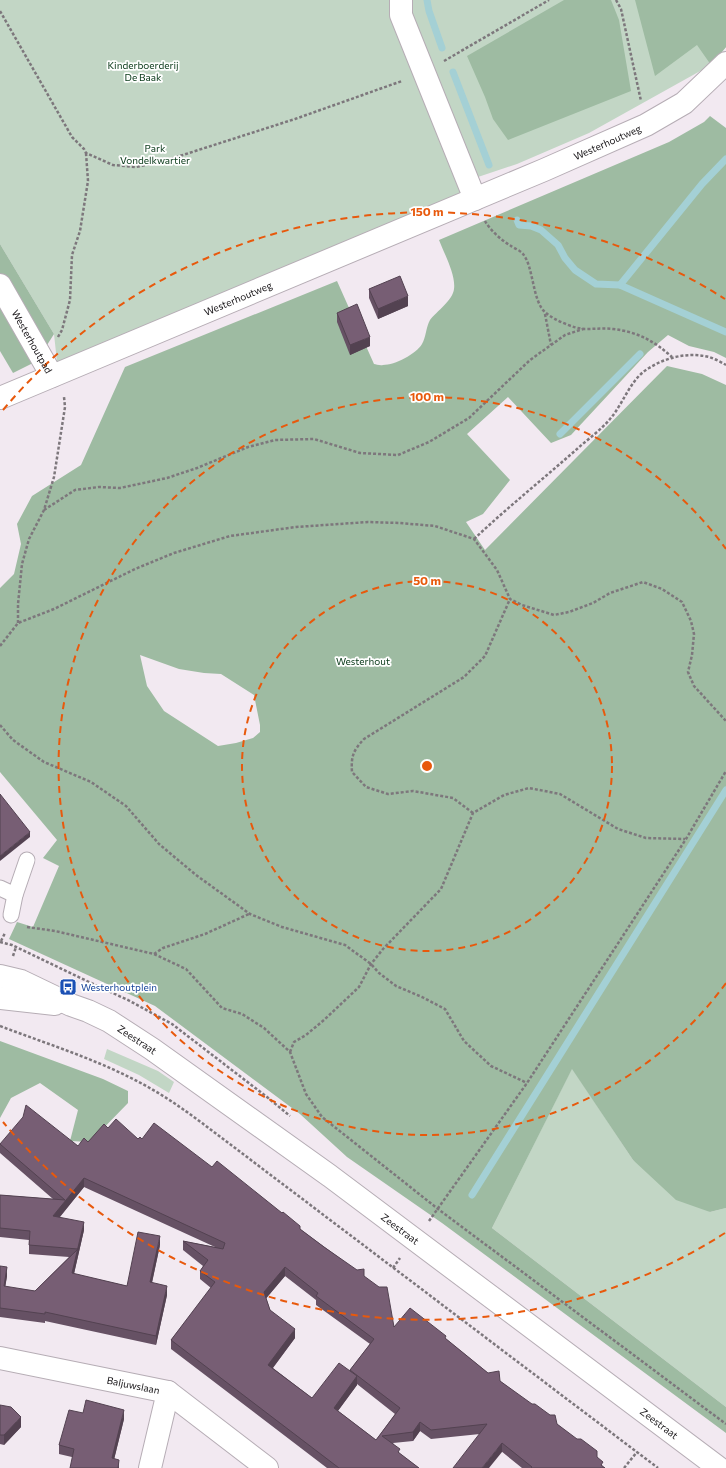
<svg xmlns="http://www.w3.org/2000/svg" width="726" height="1468" font-family="Commissioner,sans-serif">
<style>
.green{fill:#c2d6c5}
.forest{fill:#9ebba2;fill-rule:evenodd}
.lines{fill:none;stroke-linecap:round;stroke-linejoin:round}
.stream{stroke:#a4d0d5;stroke-width:7}
.service-casing{stroke:#b6adb5;stroke-width:17}
.minor-casing{stroke:#b6adb5;stroke-width:24}
.secondary-casing{stroke:#b6adb5;stroke-width:24}
.path{stroke:#7d777c;stroke-width:2.5;stroke-dasharray:3 2;stroke-linecap:butt}
.service{stroke:#fff;stroke-width:15}
.minor{stroke:#fff;stroke-width:22}
.secondary{stroke:#fff;stroke-width:22}
.wall{fill:#665164;fill-rule:evenodd}
.shaded-wall{fill:#534251}
.building{fill:#775e74;stroke:#534251;fill-rule:evenodd}
.ring{fill:none;stroke:#e8590c;stroke-width:2;stroke-dasharray:7 5}
.labels{text-anchor:middle;dominant-baseline:central;stroke-width:3.5;stroke-linejoin:round;paint-order:stroke}
.park-label{font-size:10px;fill:#053615;stroke:#fff}
.street-label{font-size:10px;fill:#171417;stroke:#fff}
.transit-label{font-size:10px;fill:#164399;stroke:#fff;text-anchor:start}
.centre{fill:#e8590c;stroke:#fff;stroke-width:2}
.ring-label{font-size:12px;text-anchor:middle;font-weight:bold;fill:#e8590c;stroke:#fff;stroke-width:3.5;stroke-linejoin:round;paint-order:stroke}
</style>
<rect width="100%" height="100%" fill="#f2e9f1"/>
<g class="green">
<path d="M0,0H726V47L711,65L589,133L517,164L478,177L467,193L57,362L54,334L0,244Z"/>
<path d="M107,1049L158,1071L174,1082L169,1093L139,1075L104,1059Z"/>
<path d="M572,1068L633,1160L710,1212L726,1208V1407L492,1228Z"/>
</g>
<g class="forest">
<path d="M564,0H611L619,20L631,91L508,140L493,119L485,97L467,56Z"/>
<path d="M635,0H726V47L711,65L697,45L655,76Z"/>
<path d="M710,116L726,128V358L714,352L689,346L668,335L648,352L571,435L551,443L508,397L467,434L510,480L483,514L466,522L485,550L667,366L702,374L726,385V1208L710,1212L676,1200L633,1160L572,1069L492,1228L726,1407V1433L442,1223L347,1157L300,1114L155,1006L9,939L17,922L33,927L59,866L43,858L57,840L0,772V588L14,574L21,544L17,524L32,496L81,465L125,367L337,281L374,364C376,364 380,366 383,365C395,365 416,354 422,344C426,337 426,327 430,320C437,311 453,300 454,289C456,275 444,253 439,240L669,142L704,122ZM140,655L179,669L204,673L221,674L254,695L260,725V732L253,738L236,743L218,746L164,711L147,686Z"/>
<path d="M0,244L54,334L37,361L13,373L0,351Z"/>
<path d="M0,1041L103,1079L128,1091V1103L90,1142L70,1141L78,1110L40,1083L11,1098L0,1118Z"/>
</g>
<g class="lines">
<g class="stream">
<path d="M427,0L429,11L442,48"/>
<path d="M453,72L489,165"/>
<path d="M517,220L519,225L531,226L541,230L558,245L565,258L575,270L596,284L620,285L726,332"/>
<path d="M620,285L702,184L726,159"/>
<path d="M560,434L640,354"/>
<path d="M472,1195L726,790"/>
</g>
<g class="service-casing">
<g id="service">
<path d="M0,888L15,895"/>
<path d="M11,915L15,895L27,860"/>
</g>
</g>
<g class="minor-casing">
<g id="minor">
<path d="M401,0V15L475,199"/>
<path id="s1" d="M0,285L52,376"/>
<path id="s2" d="M0,398L544,170L646,125L684,103L726,63"/>
<path id="s3" d="M0,1358L168,1392L267,1468"/>
<path d="M150,1468L168,1392"/>
</g>
</g>
<g class="secondary-casing">
<g id="secondary">
<path id="s4" d="M0,976L21,981L71,1005L88,1011L109,1021L152,1049L330,1176L719,1468"/>
<path d="M0,998L55,1004"/>
</g>
</g>
<g class="path">
<path d="M616,0L621,9L641,101"/>
<path d="M0,11L72,137L84,149L86,153L113,165L136,167L161,162L295,119L402,81"/>
<path d="M444,61L549,0"/>
<path d="M485,221C490,230 501,240 511,246C514,248 521,251 523,254C534,267 532,302 546,313C554,320 575,329 585,329C595,329 604,328 613,329C638,332 654,341 672,357"/>
<path d="M545,314L551,345"/>
<path d="M58,337L62,330L70,300L72,255L80,231L88,181L86,153"/>
<path d="M44,510L75,490L99,487L120,488L167,478L197,468L248,447L275,440L314,439L360,453L398,455L429,442L469,418L530,360L565,335L583,329"/>
<path d="M474,539C507,508 543,479 577,449C588,439 601,430 610,419C624,403 630,379 649,368C667,357 688,352 709,357C715,359 721,362 726,365"/>
<path d="M18,623V604L22,564L29,539L44,510L54,477L65,407L64,397"/>
<path d="M0,646L18,623L54,609L135,569L174,553L230,536L296,527L368,522L400,523L435,526L474,539L497,570L510,599L522,605L554,615L569,612L593,603L610,593L643,582L662,589L682,602L691,621L694,634L692,655L688,672L694,686L726,721"/>
<path d="M0,725L13,740L44,762L91,782L126,806L159,844L196,875L250,914L282,927L345,945L371,964L379,973L396,986L422,997L445,1009L464,1041L491,1066L527,1083"/>
<path d="M473,813L453,798L413,791L388,794L366,787L352,772C351,756 353,751 364,739L464,677L485,656L510,599"/>
<path d="M27,927L55,931L154,954L186,969L222,1008L242,1014L264,1028L290,1052L306,1094L322,1117L438,1209L726,1424"/>
<path d="M1,941L5,933"/>
<path d="M0,942L12,945L91,983L128,1000L172,1024L267,1097L290,1116"/>
<path d="M154,954L163,948L205,934L249,914"/>
<path d="M13,956L16,947"/>
<path d="M0,1026C50,1045 102,1061 148,1087C182,1106 212,1131 243,1154L658,1468"/>
<path d="M290,1052L294,1042L306,1035L324,1020L359,987L371,964L383,949L441,889L473,813L504,795L529,788L560,794L618,829L646,838L685,839"/>
<path d="M429,1221L527,1083L686,839L726,771"/>
<path d="M393,1268L400,1258"/>
<path d="M624,1468L637,1452"/>
</g>
<use href="#service" class="service"/>
<use href="#minor" class="minor"/>
<use href="#secondary" class="secondary"/>
</g>
<g class="wall">
<path d="M369,289L408,306L378,319L369,298Z"/>
<path d="M337,313L370,346L350,355L337,322Z"/>
<path d="M108,1128L138,1139H142L212,1167L300,1229L364,1276L394,1327L446,1339L488,1373L500,1381L557,1424L597,1457L603,1467L605,1468H522L480,1434L431,1439L420,1431L413,1441L393,1443L400,1454L419,1468H327L171,1349V1340L211,1288L200,1279V1271L203,1266L183,1250V1241L215,1247L84,1187L60,1217L84,1230L74,1274L127,1286L160,1245L152,1283L167,1295L156,1345L45,1321V1323L0,1317V1266L7,1276L5,1287L35,1291L69,1257L29,1254V1240L0,1237V1195L53,1199L0,1153V1144L78,1146L88,1142ZM285,1276L316,1300V1305L370,1344L350,1370V1371L312,1398L273,1368L295,1338L270,1310L266,1298ZM357,1384L395,1414L376,1440L338,1411L357,1385Z"/>
<path d="M0,1405L21,1427L4,1445L0,1444Z"/>
<path d="M83,1413L124,1419L114,1459L119,1468L59,1454V1445Z"/>
</g>
<g class="shaded-wall">
<path d="M408,296V306L378,319V309Z"/>
<path d="M370,337V346L350,355V345Z"/>
<path d="M30,832V837L0,861V856Z"/>
<path d="M84,1178V1187L53,1225V1216Z"/>
<path d="M84,1222V1230L72,1282V1273Z"/>
<path d="M160,1236V1245L150,1291V1282Z"/>
<path d="M7,1267V1276L4,1295V1286Z"/>
<path d="M285,1267V1276L264,1301V1292Z"/>
<path d="M167,1286V1295L156,1345V1336Z"/>
<path d="M295,1329V1338L268,1374V1365Z"/>
<path d="M357,1376V1385L334,1416V1408Z"/>
<path d="M124,1410V1419L112,1468V1458Z"/>
<path d="M21,1417V1427L4,1445V1435Z"/>
<path d="M420,1422V1431L413,1441V1432Z"/>
<path d="M502,1443V1452L489,1468H482Z"/>
<path d="M119,1460V1468H118Z"/>
</g>
<g class="building">
<path d="M400,276L408,296L378,309L369,289Z"/>
<path d="M357,304L370,337L350,345L337,313Z"/>
<path d="M0,794L30,832L0,856Z"/>
<path d="M26,1105L78,1146L84,1138L88,1142L104,1124L108,1128L116,1119L138,1139L140,1137L142,1139L154,1123L212,1167L217,1161L282,1213L283,1212L300,1226V1229L324,1247L357,1270L364,1269V1276L379,1287H387L394,1327L410,1308L446,1336L445,1338L488,1373L499,1371L500,1381L532,1404H535L550,1415H555L557,1424L577,1439H581L597,1451V1457L603,1462L601,1465L605,1468H531L532,1467L502,1443L482,1468H453L487,1424L431,1430L420,1422L413,1432L382,1436L400,1449L398,1452L419,1468H339L171,1340L215,1282L200,1271L208,1260L183,1241L223,1249L225,1243L84,1178L53,1216L84,1222L72,1273L127,1286L138,1232L160,1236L150,1282L167,1286L156,1336L45,1312V1314L0,1308V1266L7,1267L4,1286L35,1291L78,1249L29,1245L30,1231L0,1228V1195L65,1200L0,1144L23,1117ZM285,1267L318,1293L316,1296L374,1339L350,1370L400,1408L376,1440L334,1408L357,1376L339,1363L312,1398L268,1365L295,1329L270,1310L264,1292Z"/>
<path d="M86,1400L124,1410L112,1458L119,1460L118,1468H70L74,1449L59,1445L69,1410L83,1413Z"/>
<path d="M0,1405L11,1407L21,1417L4,1435H0Z"/>
</g>
<g class="ring">
<circle cx="427" cy="766" r="185"/>
<path d="M726 983A369 369 0 1 1 726 549"/>
<path d="M725 1233A554 554 0 0 1 3 1122M3 410A554 554 0 0 1 725 299"/>
</g>
<defs>
<g id="bus-square" transform="scale(0.9)"><rect x="-9" y="-9" width="18" height="18" rx="4" fill="#1a4fb4" stroke="#fff"/><path d="M-5-6H5V4H4V6H2V4H-2V6H-4V4H-5ZM-3.5-4V0h7V-4ZM-3.5 1.2v1.5H-2V1.2ZM2 1.2v1.5H3.5V1.2Z" fill="#fff"/></g>
</defs>
<g fill-rule="evenodd">
<use href="#bus-square" x="68" y="987"/>
</g>
<g class="labels">
<g class="park-label">
<text x="143" y="65">Kinderboerderij<tspan x="143" dy="12">De Baak</tspan></text>
<text x="155" y="148">Park<tspan x="155" dy="12">Vondelkwartier</tspan></text>
<text x="363" y="661">Westerhout</text>
</g>
<g class="street-label">
<text stroke="none"><textPath href="#s2" startOffset="659">Westerhoutweg</textPath></text>
<text stroke="none"><textPath href="#s2" startOffset="258">Westerhoutweg</textPath></text>
<text stroke="none"><textPath href="#s1" startOffset="65">Westerhoutpad</textPath></text>
<text stroke="none"><textPath href="#s4" startOffset="152">Zeestraat</textPath></text>
<text stroke="none"><textPath href="#s4" startOffset="476">Zeestraat</textPath></text>
<text stroke="none"><textPath href="#s3" startOffset="136">Baljuwslaan</textPath></text>
<text stroke="none"><textPath href="#s4" startOffset="800">Zeestraat</textPath></text>
</g>
<g class="transit-label">
<text x="81" y="987">Westerhoutplein</text>
</g>
</g>
<circle cx="427" cy="766" r="6" class="centre"/>
<g class="ring-label">
<text x="427" y="216">150 m</text>
<text x="427" y="401">100 m</text>
<text x="427" y="585">50 m</text>
</g>
</svg>
